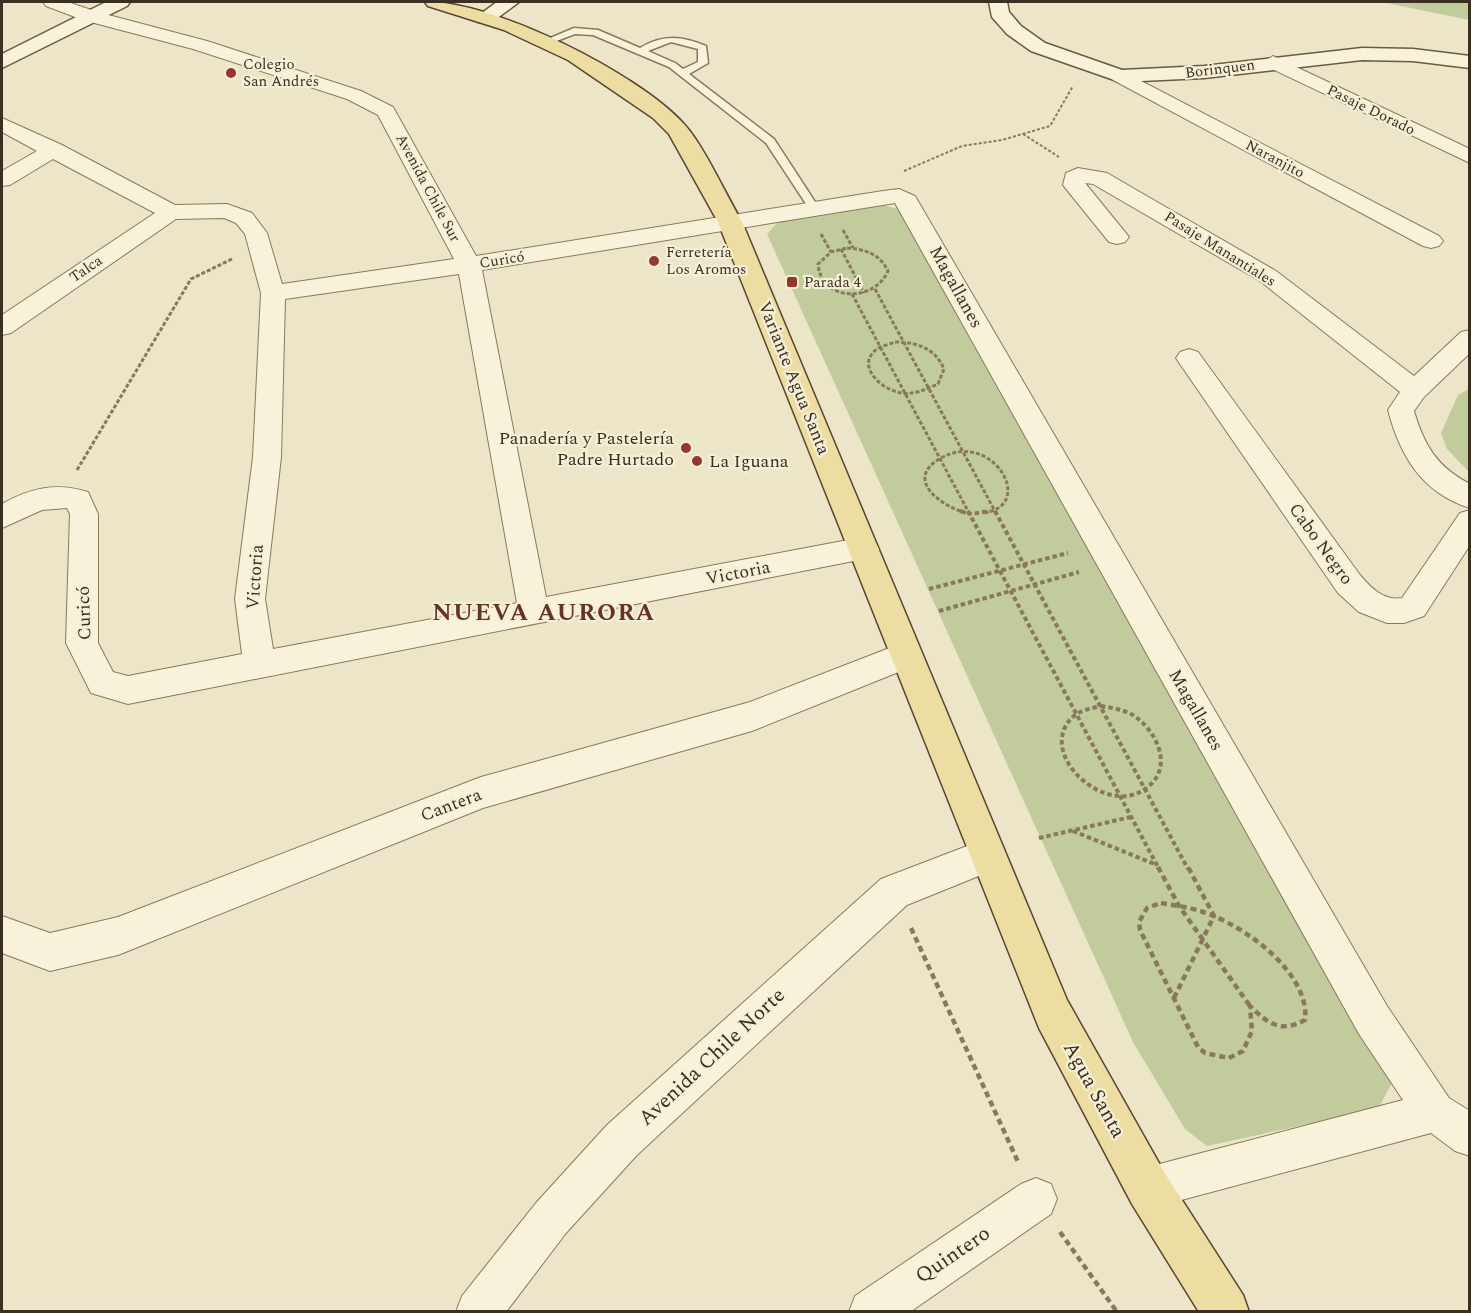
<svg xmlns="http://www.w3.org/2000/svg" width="1471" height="1313" font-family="Spectral,serif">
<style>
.green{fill:#c2cb9c}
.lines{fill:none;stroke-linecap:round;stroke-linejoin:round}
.lane-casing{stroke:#89785d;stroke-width:3}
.street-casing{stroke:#89785d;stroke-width:2}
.secondary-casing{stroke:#6b5940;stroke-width:3}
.primary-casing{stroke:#574631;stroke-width:3}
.path-far3{stroke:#89785d;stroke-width:2;stroke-dasharray:3 2;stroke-linecap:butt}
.path-far2{stroke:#89785d;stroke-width:3;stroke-dasharray:4 2;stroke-linecap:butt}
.path-far1{stroke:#89785d;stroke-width:4;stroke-dasharray:4.5 3;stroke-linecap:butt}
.path{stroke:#89785d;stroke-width:4.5;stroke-dasharray:6 4;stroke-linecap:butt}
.lane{fill:#f8f2db;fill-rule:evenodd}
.street{fill:#f8f2db;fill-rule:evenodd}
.secondary{fill:#f8f2db;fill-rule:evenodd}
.primary{fill:#eedda2;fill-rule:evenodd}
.poi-dot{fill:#96372f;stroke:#f5efd7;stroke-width:2}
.labels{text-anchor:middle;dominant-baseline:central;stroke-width:4.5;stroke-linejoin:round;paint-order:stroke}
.far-poi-label{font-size:15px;fill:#3a2f20;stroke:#f5efd7;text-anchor:start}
.far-street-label{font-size:15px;fill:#3a2f20;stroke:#f5efd7}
.street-label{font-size:18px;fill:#3a2f20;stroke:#f5efd7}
.poi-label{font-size:18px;fill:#3a2f20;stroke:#f5efd7;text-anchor:end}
.near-street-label{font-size:21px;fill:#3a2f20;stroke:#f5efd7}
.district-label{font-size:24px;font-weight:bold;letter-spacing:1.5px;fill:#653521;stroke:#f5efd7}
</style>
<rect width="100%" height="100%" fill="#ede5c8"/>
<g class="green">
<path d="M1382,2H1469V20Z"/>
<path d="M882,205L903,210L1393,1081L1378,1109L1207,1146L1185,1129L1133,1042L767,234L778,222Z"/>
<path d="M1469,389V472L1447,449L1441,433L1458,395Z"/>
</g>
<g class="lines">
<g class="lane-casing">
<path id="lane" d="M574,28L598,30L640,48C663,34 682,36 706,46L708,63L689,74L774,139L819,208L818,210H810L766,143L669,67L593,35L575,34L546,45L541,42ZM671,42L698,49V62L683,69L675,63L648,51Z"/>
</g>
<g class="street-casing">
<g id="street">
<path d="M43,2H68L97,12L207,41L361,91L393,107L476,256L883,191L899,189L915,196L1387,1006L1449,1098L1470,1111V1156L1455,1151L1431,1133L1148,1209L1133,1203L1127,1188L1133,1173L1148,1167L1403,1100L1359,1034L895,203L482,270L546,597L864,537L874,541L879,549L874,557L128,704L91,693L66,643L70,514L67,508L42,510L2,528V504C31,488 56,482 88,492L98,514V643L113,672L128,676L242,654L235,599L253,457L261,293L245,234L236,223L224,218L176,219L11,333L2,335V315L155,213L53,159L10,185L2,186V171L37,151L2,132V118L62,145L175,205L227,204L252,213L267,233L282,284L454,259L378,115L347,99L193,49L83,20L46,6ZM459,274L517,603L273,649L265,599L281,457L285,299Z"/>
<path d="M1273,56L1470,149V163L1266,66L1263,62Z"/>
<path d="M1120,70L1439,236L1443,241L1439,246L1431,248L1423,246L1113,80L1110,76L1113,72Z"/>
<path d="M1078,168L1107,173L1276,271L1414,376L1461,332L1470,330V353L1424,397L1414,411C1424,445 1437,467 1470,484V508C1422,493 1400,456 1388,410L1400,392L1260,281L1093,184L1085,183L1129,237L1125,242L1117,244L1109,242L1063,185L1066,173Z"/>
<path d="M1189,349L1198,352L1360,575C1371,588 1384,601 1402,598L1460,513L1470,510V545L1424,616L1404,623H1387L1359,612L1338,593L1180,364L1176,358L1180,352Z"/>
<path d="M905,642L916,645L921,655L916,665L752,731L483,808L118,955L50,971L2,953V916L50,933L118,917L481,777L750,702Z"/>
<path d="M988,838L1001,843L1006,855L1001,867L907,905L637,1155L566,1233L506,1312H456L462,1296L536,1203L607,1125L881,879Z"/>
<path d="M1036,1178L1051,1184L1057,1199L1051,1214L910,1312H849L855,1296L1021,1184Z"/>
</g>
</g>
<g class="secondary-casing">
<g id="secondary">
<path d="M106,2H130L127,6L2,68V54Z"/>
<path d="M497,2H519L492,22H478L475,18Z"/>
<path d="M989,2H1007L1009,12L1021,26L1045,43L1122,70L1204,66L1362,48L1413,49L1470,56V68L1413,61L1362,60L1204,78L1120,82L1031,51L1007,34L992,17Z"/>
</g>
</g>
<g class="primary-casing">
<path id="primary" d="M425,2C493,0 639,74 684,124C704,146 726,195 742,222L1067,1000L1164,1172L1243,1295L1249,1312H1199L1132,1204L1039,1028L718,222L669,134L653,118L568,60L504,30L428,6Z"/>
</g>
<g class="path-far3">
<path d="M1023,134L1059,157"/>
<path d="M904,171L962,146L1002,140L1050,126L1073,86"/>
</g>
<g class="path-far2">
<path d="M843,230L853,248"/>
<path d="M821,234L831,252"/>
<path d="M847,248C865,249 880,254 888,271C874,303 821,302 818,264L831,252Z"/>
<path d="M841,249L864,293"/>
<path d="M875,289L996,513"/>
<path d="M852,294L969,513"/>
<path d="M895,342C917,342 935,348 944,369L938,384C926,389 915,395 902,393C883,391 854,366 877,349C882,346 890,344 895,342Z"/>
<path d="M77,470L191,279L232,259"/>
<path d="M966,513C941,506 903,479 941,458C992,429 1038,506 983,513"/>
</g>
<g class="path-far1">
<path d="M960,511L972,514L990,511"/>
<path d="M968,511L1159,869"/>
<path d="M995,511L1188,869"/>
<path d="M929,589L1068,553"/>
<path d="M939,611L1079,572"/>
<path d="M1101,706C1113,708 1126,710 1136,717C1156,732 1172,764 1151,784C1111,825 1030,752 1075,715C1081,710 1093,708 1101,706Z"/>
<path d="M1073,831L1157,865"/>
<path d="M1039,838L1131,817"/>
</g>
<g class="path">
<path d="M1158,867L1179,906L1250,1006"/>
<path d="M1161,903C1178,906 1195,908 1211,915C1250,930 1310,975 1305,1020C1281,1033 1268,1024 1250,1006L1252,1031L1243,1051L1229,1058L1205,1053L1198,1047L1140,930L1139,922L1147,908Z"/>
<path d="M911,928L1019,1164"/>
<path d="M1174,998L1214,916L1188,867"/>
<path d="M1060,1232L1117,1312"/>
</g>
<use href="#lane" class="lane"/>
<use href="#street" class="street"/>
<use href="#secondary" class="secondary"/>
<use href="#primary" class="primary"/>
</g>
<g class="poi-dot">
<circle cx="231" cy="73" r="6"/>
<circle cx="654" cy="261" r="6"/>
<rect x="786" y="276" width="12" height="12" rx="3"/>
<circle cx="686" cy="448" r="6"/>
<circle cx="697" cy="461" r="6"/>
</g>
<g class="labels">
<g class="far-poi-label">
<text x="243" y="64">Colegio<tspan x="243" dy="17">San Andrés</tspan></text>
<text x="666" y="252">Ferretería<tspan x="666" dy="17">Los Aromos</tspan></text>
<text x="804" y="282">Parada 4</text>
</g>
<g class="far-street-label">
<text transform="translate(1220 69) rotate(-7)">Borinquen</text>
<text transform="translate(1371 110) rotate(26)">Pasaje Dorado</text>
<text transform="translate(1275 159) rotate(28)">Naranjito</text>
<text transform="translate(428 188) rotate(62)">Avenida Chile Sur</text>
<text transform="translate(1220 249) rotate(32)">Pasaje Manantiales</text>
<text transform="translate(502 260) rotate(-9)">Curicó</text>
<text transform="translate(86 269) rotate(-34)">Talca</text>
</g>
<g class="street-label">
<text transform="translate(956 287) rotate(61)">Magallanes</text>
<text transform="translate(794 378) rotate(68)">Variante Agua Santa</text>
<text transform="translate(1321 544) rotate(54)">Cabo Negro</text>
<text transform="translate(738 573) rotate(-11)">Victoria</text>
<text transform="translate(255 577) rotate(-86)">Victoria</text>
<text transform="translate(84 613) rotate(-92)">Curicó</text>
<text transform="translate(1196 710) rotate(60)">Magallanes</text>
<text transform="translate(451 805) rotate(-21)">Cantera</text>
</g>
<g class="poi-label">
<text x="674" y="438">Panadería y Pastelería<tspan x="674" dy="21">Padre Hurtado</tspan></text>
<text x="709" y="461" text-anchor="start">La Iguana</text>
</g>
<g class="near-street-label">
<text transform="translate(712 1057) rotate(-43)">Avenida Chile Norte</text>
<text transform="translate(1094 1090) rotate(61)">Agua Santa</text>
<text transform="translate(953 1255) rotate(-34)">Quintero</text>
</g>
<g class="district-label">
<text x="544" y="613">NUEVA AURORA</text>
</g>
</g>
<rect width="1471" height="1313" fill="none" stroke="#3a2f20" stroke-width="6"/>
</svg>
